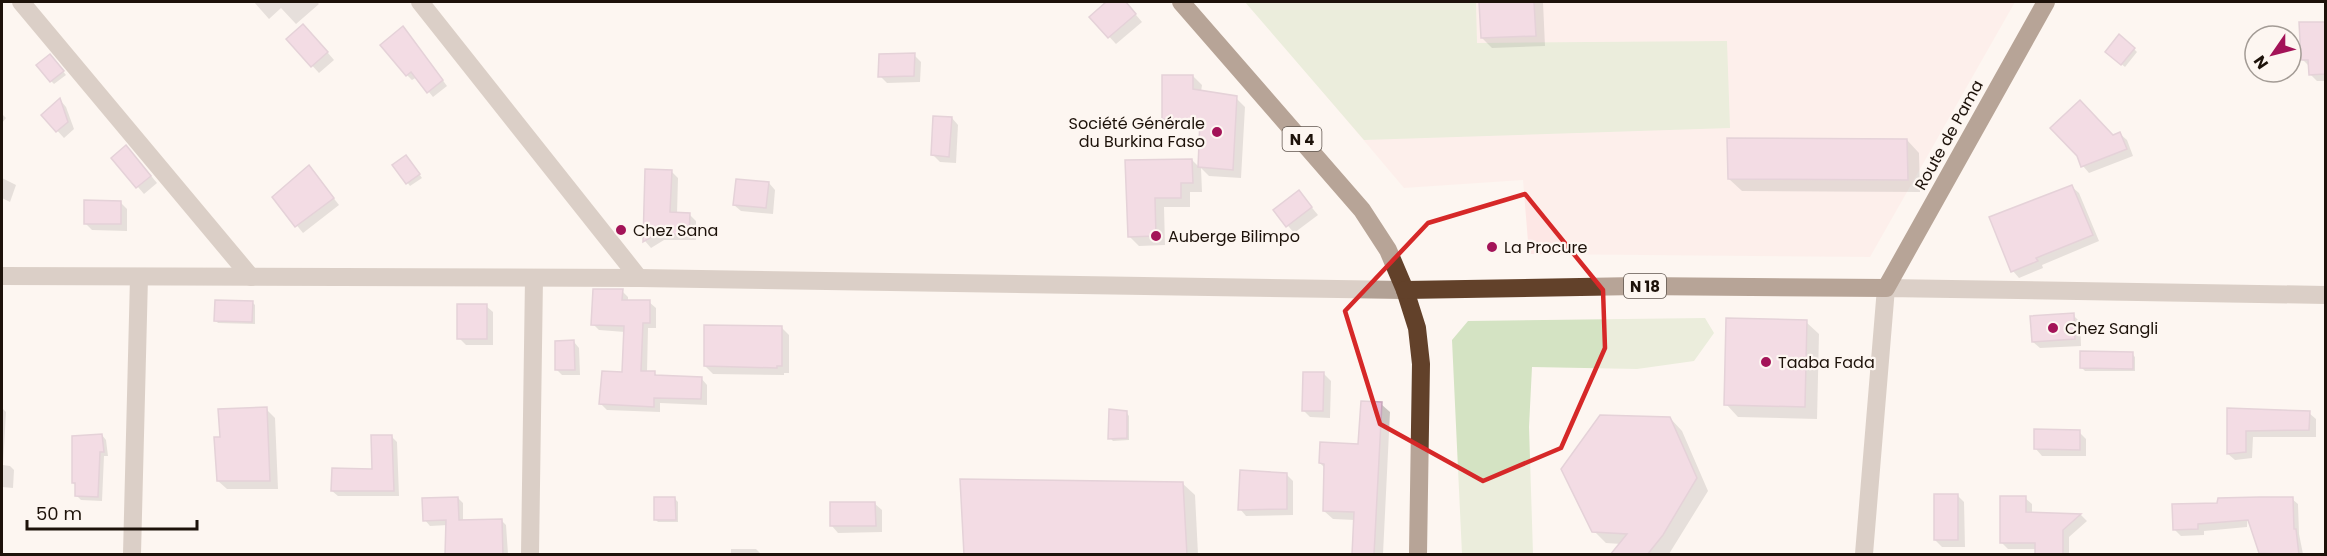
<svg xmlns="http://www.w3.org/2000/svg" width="2327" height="556" font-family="Poppins,sans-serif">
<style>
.education{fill:#fde7e5}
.green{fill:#d4e3c3}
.shadow{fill:#0003}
.building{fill:#e6bcd6;stroke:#c7a6bb;stroke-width:1.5}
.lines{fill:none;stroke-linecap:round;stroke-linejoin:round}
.street{stroke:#b2a195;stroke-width:18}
.highway{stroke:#62412a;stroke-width:18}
.marked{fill:none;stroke:#d62828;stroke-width:4.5;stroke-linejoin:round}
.poi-dot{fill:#a31358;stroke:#fdf6f1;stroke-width:2}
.labels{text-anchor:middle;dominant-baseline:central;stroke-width:4.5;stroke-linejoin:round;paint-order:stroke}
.shield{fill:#fdf6f1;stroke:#60564f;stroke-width:1.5}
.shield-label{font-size:15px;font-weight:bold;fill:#1d120a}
.poi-label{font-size:16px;fill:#1d120a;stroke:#fdf6f1;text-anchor:start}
.street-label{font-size:16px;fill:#1d120a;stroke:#fdf6f1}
</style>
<rect width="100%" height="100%" fill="#fdf6f1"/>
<path class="education" d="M1247,2H2015L1870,257L1529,254L1523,180L1404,188Z"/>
<g class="green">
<path d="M1245,2H1476L1477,43L1727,41L1730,128L1364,140Z"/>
<path d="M1705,318L1714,333L1694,361L1637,369L1532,367L1529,427L1533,554H1462L1452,340L1468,321Z"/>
</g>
<g class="shadow">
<path d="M254,2H317L319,4L296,24L281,8L269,19Z"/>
<path d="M1109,2H1125L1142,22L1116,44L1091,17Z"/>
<path d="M1481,2H1543L1545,46L1492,48L1482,38Z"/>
<path d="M2301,23L2326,24V81H2317L2310,74V67L2302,59Z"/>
<path d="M310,32L334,60L319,73L288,39Z"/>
<path d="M408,33L447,86L433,97L417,77L412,80L407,75L382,46Z"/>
<path d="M2134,49L2137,52L2125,67L2109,54Z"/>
<path d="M914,55L921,62L920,82L887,83L880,76Z"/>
<path d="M53,59L66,75L54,84L51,81Z"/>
<path d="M1193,76L1202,85L1201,92L1236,98L1245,107L1241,178L1209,176L1201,168L1202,192H1190V207H1164L1165,245L1139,246L1129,236L1127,162L1192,160L1200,168L1201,128H1172L1164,119Z"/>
<path d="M60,100L66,107L74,129L64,138L43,115Z"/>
<path d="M2,114L6,118L2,123Z"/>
<path d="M952,118L958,125L956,163L940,162L933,155Z"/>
<path d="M2120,134L2127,140L2133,156L2089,173L2083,166L2078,155Z"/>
<path d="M1907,140L1919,153L1920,192L1742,191L1729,179Z"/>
<path d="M133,154L157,183L144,194L113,158Z"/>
<path d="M409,160L422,178L410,186L394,165Z"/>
<path d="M647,171H671L678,178L677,214H689L696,221V240H664L651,248L645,241Z"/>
<path d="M315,174L339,205L303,233L274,197Z"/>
<path d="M2,178L16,185L10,202L2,198Z"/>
<path d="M769,183L775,190L773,214L741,211L734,205Z"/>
<path d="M2072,187L2079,193L2099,241L2042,265L2043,268L2019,278L2013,271Z"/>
<path d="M1299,192L1318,215L1294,233L1275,210Z"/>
<path d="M120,202L127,209V231L92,230L85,223Z"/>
<path d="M622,291L628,297V302H649L656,308V328H648L647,372L654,373L658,376L701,378L707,385V405L660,403V412L607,410L601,404L624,374L625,332L599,330L593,324Z"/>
<path d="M252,302L255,305V324L218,323L215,320Z"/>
<path d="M486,306L493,312V345H466L459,338Z"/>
<path d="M2073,315L2080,322L2081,346L2040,348L2033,342Z"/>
<path d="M1806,322L1819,334L1817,419L1738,417L1726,404Z"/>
<path d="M781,327L789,335V373H784V375L713,374L705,366Z"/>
<path d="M574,342L579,348L580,375H562L557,370Z"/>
<path d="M2132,354L2135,357V371H2085L2082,368Z"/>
<path d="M1324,374L1331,381L1330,418L1310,417L1303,410Z"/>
<path d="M1381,404L1390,412L1383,554H1353L1355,520L1333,519L1324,511L1325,468L1320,463L1359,445Z"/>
<path d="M2,408L6,412L3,465L10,466L14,470L13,488L2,487Z"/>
<path d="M266,409L275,418L278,489H227L218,481L221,439Z"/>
<path d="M2229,409L2309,413L2316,419V437H2253L2252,458L2235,460L2228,454Z"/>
<path d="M1126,412L1129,416V440L1113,441L1110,438Z"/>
<path d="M1670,418L1682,431L1708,491L1669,554H1617L1621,544L1606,543L1594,531Z"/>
<path d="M2079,432L2086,439V456H2042L2036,449Z"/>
<path d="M102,435L106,440L108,456H104L102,501L81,500L77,496V486L73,483Z"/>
<path d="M391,436L397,442L399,496H338L332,491L374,471Z"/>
<path d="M1286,474L1293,481V515L1246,516L1240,509Z"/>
<path d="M1182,483L1195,495L1198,554H965Z"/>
<path d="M1958,496L1964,502L1965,547H1942L1935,540Z"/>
<path d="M458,498L463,503V521L501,520L506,525L508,554H447L448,525L430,526L425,520Z"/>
<path d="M2025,498L2032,504V514L2081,515L2087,521L2069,537V554H2037V549H2008L2001,542Z"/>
<path d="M675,499L678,502V522H658L655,519Z"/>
<path d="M2272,499H2292L2298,504L2299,534L2303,554H2274Z"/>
<path d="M875,504L882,510V532L838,533L832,526Z"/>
<path d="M2248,506L2247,527L2204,531V535L2181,536L2174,529Z"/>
<path d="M731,549H756L761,554H731Z"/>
</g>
<g class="building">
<path d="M1106,2H1126L1136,14L1108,38L1089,17Z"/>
<path d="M1479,2H1534L1536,36L1481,38Z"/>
<path d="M2299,22H2325V74L2309,75L2308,60H2301Z"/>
<path d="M303,24L328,52L311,67L286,39Z"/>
<path d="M403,26L443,80L427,93L411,72L406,76L380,45Z"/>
<path d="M2119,34L2135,48L2121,65L2105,52Z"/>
<path d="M915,53L914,76L878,77L879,54Z"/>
<path d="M50,54L64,71L50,82L36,65Z"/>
<path d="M1162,75H1193V89L1237,96L1233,170L1198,167L1200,120L1162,119Z"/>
<path d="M60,98L68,122L56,132L41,115Z"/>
<path d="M2080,100L2113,135L2120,132L2127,149L2081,167L2077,156L2050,128Z"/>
<path d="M933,116L952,117L949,157L931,155Z"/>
<path d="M1727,138L1907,139L1908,180L1728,179Z"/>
<path d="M126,145L151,176L136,188L111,158Z"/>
<path d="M406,155L420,174L406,184L392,165Z"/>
<path d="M1192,159L1193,183H1181V198H1155L1156,236L1128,237L1125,160Z"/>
<path d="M309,165L334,198L295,227L272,197Z"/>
<path d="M645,169L672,170L670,212L690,213L689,234H656L643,242Z"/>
<path d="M736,179L769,182L766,208L733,205Z"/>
<path d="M2072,185L2093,235L2036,258L2038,261L2011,272L1989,217Z"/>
<path d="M1299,190L1312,207L1286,227L1273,210Z"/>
<path d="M84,200L121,201V224H84Z"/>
<path d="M593,289H623L622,300H650V323H643L641,371H655V375L702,377L701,399L654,398V407L599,404L602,371L622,372L624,326L591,325Z"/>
<path d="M215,300L253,301L252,322L214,321Z"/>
<rect x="457" y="304" width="30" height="35"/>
<path d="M2074,313L2075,339L2032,342L2030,316Z"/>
<path d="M1726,318L1807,320L1805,407L1724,405Z"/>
<path d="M704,325L782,326V366H777V368L704,366Z"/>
<path d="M574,340L575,370H555V341Z"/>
<path d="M2080,351L2133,352V369L2080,368Z"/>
<path d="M1303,372H1324L1323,411H1302Z"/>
<path d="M1361,401L1382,402L1374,555H1352L1354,512L1323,511L1324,464L1319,463L1320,442L1358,444Z"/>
<path d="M267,407L270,481H217L214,437H220L218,409Z"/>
<path d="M2227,408L2310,411L2309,430L2246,431V452L2227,454Z"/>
<path d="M1109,409L1127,411V438L1108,439Z"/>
<path d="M1600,415L1670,417L1697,478L1663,535L1647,555H1610L1627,534L1592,532L1561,469Z"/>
<path d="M2034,429L2080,430V450L2034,449Z"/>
<path d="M102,434L104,452H100L98,497L75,496V483H72V436Z"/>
<path d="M371,435H392L394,491H331L332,468L372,469Z"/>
<path d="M1240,470L1287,473V509L1238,510Z"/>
<path d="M960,479L1183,482L1187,555H964Z"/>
<rect x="1934" y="494" width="24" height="46"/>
<path d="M2000,496H2026V512L2081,514L2063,530V555H2035V543H2000Z"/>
<path d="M458,497L459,520L502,519L503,555H445L446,520L423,521L422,498Z"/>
<path d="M654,497H675L676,520H654Z"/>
<path d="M2260,497H2293L2294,529H2296L2299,555L2259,553L2248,520L2198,524V529L2173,530L2172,504L2217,503L2218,498Z"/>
<path d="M830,502H875L876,526H830Z"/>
</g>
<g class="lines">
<g class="street">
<path d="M21,2L251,277"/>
<path d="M420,2L639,278"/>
<path d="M2,276L639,278L1405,290"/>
<path d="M132,554L139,277"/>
<path d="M530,554L534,278"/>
<path d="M1864,554L1886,288L2326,295"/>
</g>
<g class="highway">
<path d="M1181,2L1362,210L1388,250L1405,290L1417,328L1421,364L1418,554"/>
<path d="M1405,290L1637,286L1886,288L2046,2"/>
</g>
</g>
<path d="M0 0H2327V556H0ZM1525,194L1603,290L1605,348L1561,448L1483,481L1380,424L1345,311L1428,223Z" fill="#fdf6f1" fill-opacity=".55" fill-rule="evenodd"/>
<path class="marked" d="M1525,194L1603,290L1605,348L1561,448L1483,481L1380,424L1345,311L1428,223Z"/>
<g class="poi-dot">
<circle cx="1217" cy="132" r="6"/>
<circle cx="621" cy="230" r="6"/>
<circle cx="1156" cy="236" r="6"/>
<circle cx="1492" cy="247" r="6"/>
<circle cx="2053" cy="328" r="6"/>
<circle cx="1766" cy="362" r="6"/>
</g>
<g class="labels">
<g class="shield">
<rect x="1282.5" y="127" width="39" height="24" rx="4.5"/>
<rect x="1624" y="274" width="42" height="24" rx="4.5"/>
</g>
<g class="shield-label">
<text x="1302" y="139">N 4</text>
<text x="1645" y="286">N 18</text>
</g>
<g class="poi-label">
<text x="1205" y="123" text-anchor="end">Société Générale<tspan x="1205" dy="18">du Burkina Faso</tspan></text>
<text x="633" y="230">Chez Sana</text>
<text x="1168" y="236">Auberge Bilimpo</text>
<text x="1504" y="247">La Procure</text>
<text x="2065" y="328">Chez Sangli</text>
<text x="1778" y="362">Taaba Fada</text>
</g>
<g class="street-label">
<text transform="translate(1949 135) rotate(-61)">Route de Pama</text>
</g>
</g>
<rect width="2327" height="556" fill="none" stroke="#1d120a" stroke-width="6"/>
<g transform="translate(2273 54) rotate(235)"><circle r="28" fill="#fdf6f1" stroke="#a39b95" stroke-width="1.5"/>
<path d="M0-4.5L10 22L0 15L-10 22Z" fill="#a31358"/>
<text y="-9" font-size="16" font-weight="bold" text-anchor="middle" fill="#1d120a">N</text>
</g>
<path d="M27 520v9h170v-9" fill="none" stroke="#1d120a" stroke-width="3"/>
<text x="36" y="520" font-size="18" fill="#1d120a" stroke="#fdf6f1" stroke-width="4.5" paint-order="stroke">50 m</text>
</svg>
